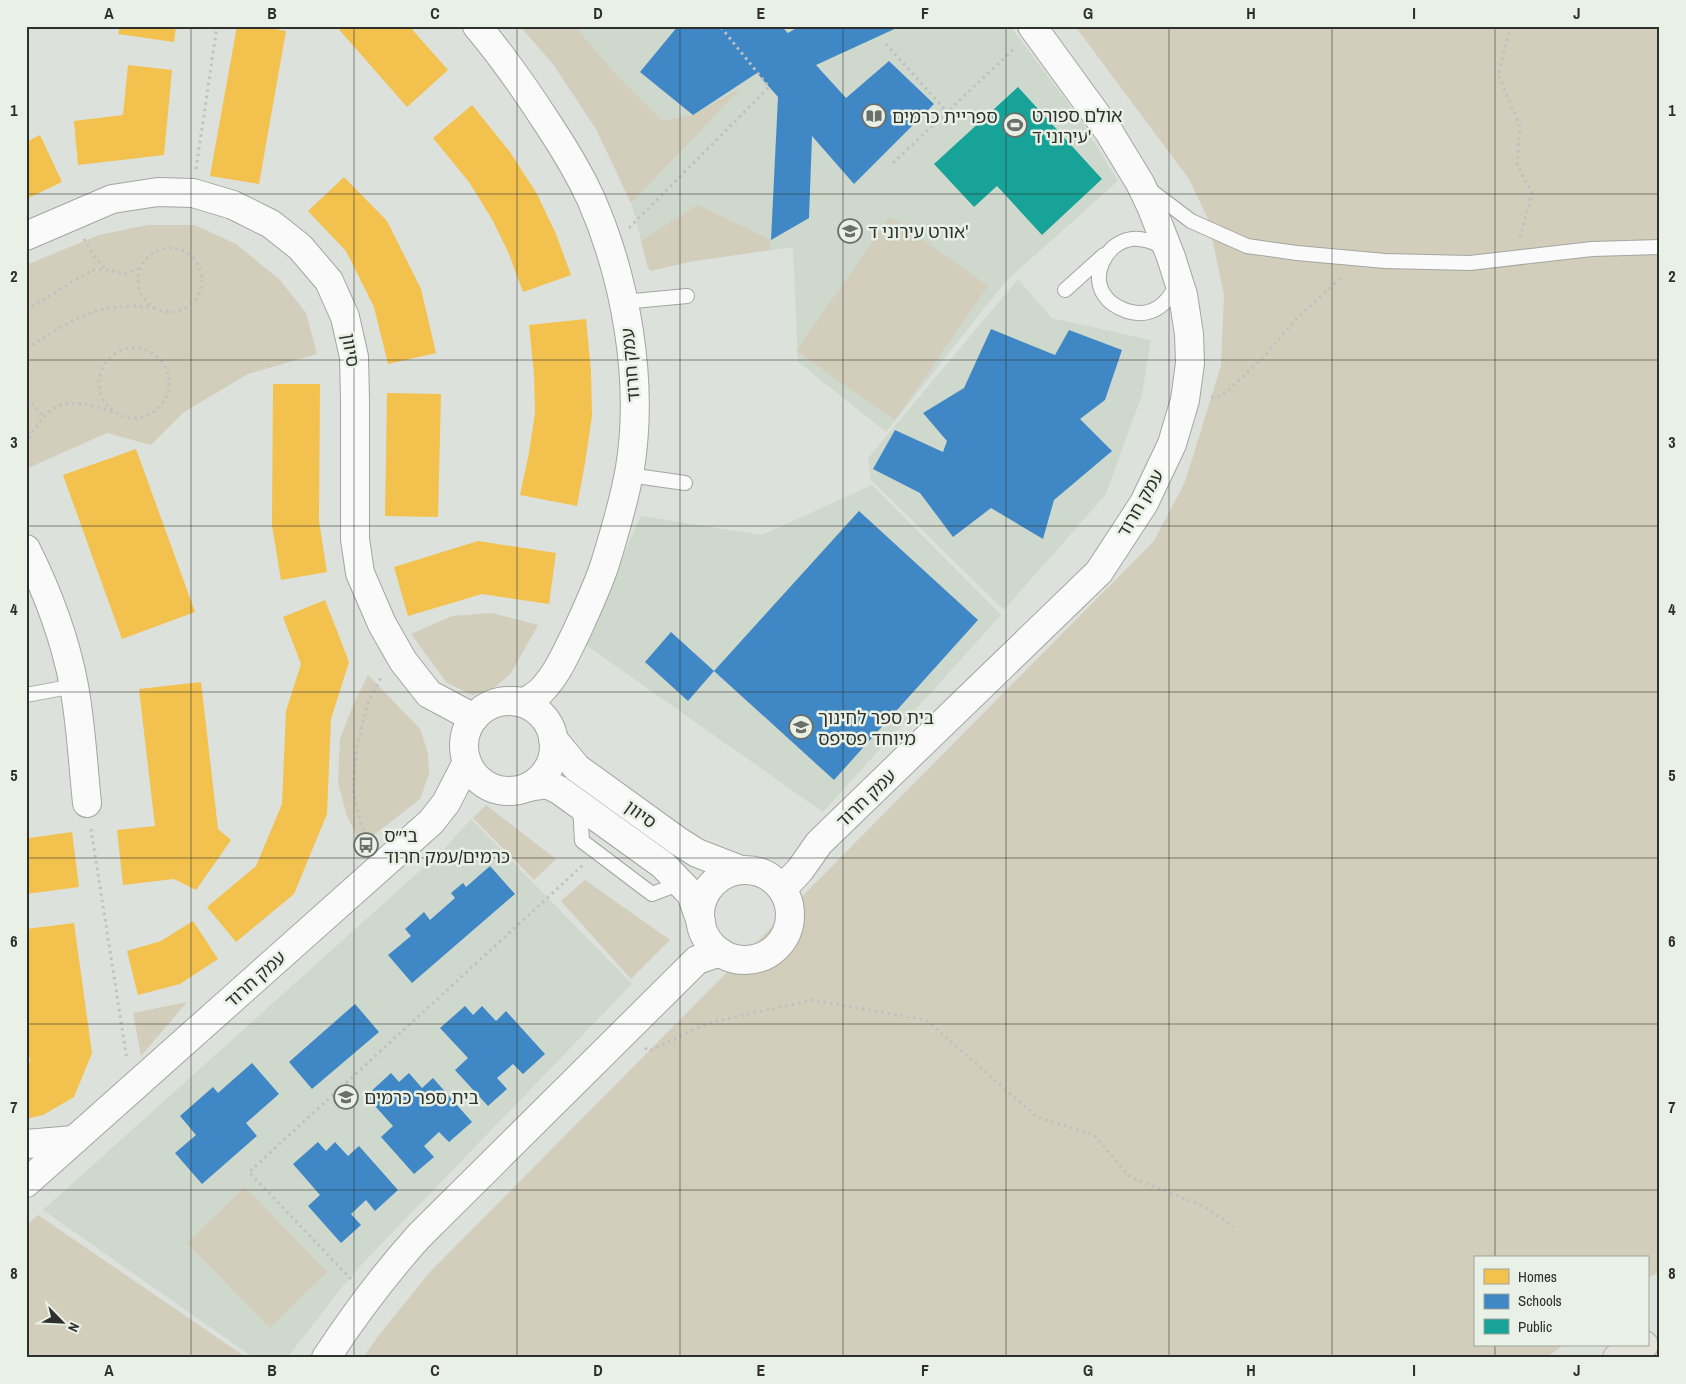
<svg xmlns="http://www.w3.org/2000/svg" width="1686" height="1384" font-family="'Archivo Narrow','Noto Sans Hebrew',sans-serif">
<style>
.built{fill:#cfd8cc}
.green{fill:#d3cdbb}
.homes{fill:#f2c14e}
.schools{fill:#3f88c5}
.public{fill:#17a398}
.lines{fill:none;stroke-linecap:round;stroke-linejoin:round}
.lane-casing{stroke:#a3a6a1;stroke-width:16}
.street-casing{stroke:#a3a6a1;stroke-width:30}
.secondary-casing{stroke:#a3a6a1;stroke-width:30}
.highway-casing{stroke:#b0b2a6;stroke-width:30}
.path{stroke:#c0c1c0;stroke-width:3;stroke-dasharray:2.5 4;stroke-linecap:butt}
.lane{stroke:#fafafa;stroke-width:14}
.street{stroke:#fafafa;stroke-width:28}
.secondary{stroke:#fafafa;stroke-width:28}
.highway{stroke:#e4e4db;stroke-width:28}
.grid{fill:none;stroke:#2d302c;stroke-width:1;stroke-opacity:0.55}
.labels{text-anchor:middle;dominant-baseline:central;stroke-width:5;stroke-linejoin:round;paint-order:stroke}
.poi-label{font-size:18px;fill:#2d302c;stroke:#e9f1e6;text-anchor:start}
.street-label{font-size:18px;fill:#2d302c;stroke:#e9f1e6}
.neatline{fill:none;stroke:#2d302c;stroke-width:2}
.grid-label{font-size:16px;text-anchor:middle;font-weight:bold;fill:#2d302c}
</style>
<rect width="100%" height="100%" fill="#dde1db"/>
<g class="built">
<path d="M520,26H1010L1082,122L1118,181L1006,281L886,432L798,362L793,247L648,268L629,193L596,129L553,64Z"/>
<path d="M1018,279L1052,318L1151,340L1142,395L1106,494L1004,610L871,480L868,458Z"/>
<path d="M872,485L1001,615L823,812L583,643L641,516L762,535Z"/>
<path d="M471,819L632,984L365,1261L342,1287L287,1358H254L43,1210L444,849Z"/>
</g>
<g class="green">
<path d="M520,26H574L614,72L663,121L693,115L741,88L631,203L596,129L553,64Z"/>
<path d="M1075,26H1660V1272L1647,1278V1258H1475V1345H1564L1545,1358H363L379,1335L430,1272L1154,541L1185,482L1221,366L1224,295L1208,219L1189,179Z"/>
<path d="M698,205L771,240L769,250L693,261L651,271L648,268L641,241Z"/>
<path d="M890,217L988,286L895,420L796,351Z"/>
<path d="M148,225H195L236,244L280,280L306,313L317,354L248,374L184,412L151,445L107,433L26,469V265L99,235Z"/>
<path d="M492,613L538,625L511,673L494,688L472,695L447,683L411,634L452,616Z"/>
<path d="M368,675L420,729L428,753L429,774L420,799L361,845L347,816L338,783L340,739L353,705Z"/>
<path d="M486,805L556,859L534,880L473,818Z"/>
<path d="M585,880L670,940L631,979L561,901Z"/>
<path d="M187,1002L141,1056L133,1013Z"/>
<path d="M245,1187L327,1272L270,1328L187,1243Z"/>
<path d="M38,1215L247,1358H26V1226Z"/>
</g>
<g class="homes">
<path d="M120,26H176L174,42L118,34Z"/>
<path d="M237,26H257L286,31L259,184L210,176Z"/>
<path d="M336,26H409L448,70L407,107Z"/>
<path d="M128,65L172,70L164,155L78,165L74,121L123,115Z"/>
<path d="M472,105L510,152L537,194L556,234L571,275L523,292L509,254L492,219L469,182L433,138Z"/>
<path d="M40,135L62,182L26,199V142Z"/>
<path d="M344,177L387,221L421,289L436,353L388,364L374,307L346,251L308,211Z"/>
<path d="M586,319L591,371L592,416L585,463L577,506L520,495L529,453L535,413L534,374L529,325Z"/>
<path d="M273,384H320L319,521L327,572L281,580L272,525Z"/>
<path d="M387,393L441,394L438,517L385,516Z"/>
<path d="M136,449L195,612L122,639L63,475Z"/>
<path d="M478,541L556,553L549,604L482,594L408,616L394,567Z"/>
<path d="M325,600L349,662L331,719L327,814L294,894L236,942L207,907L256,866L282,804L286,711L301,664L283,617Z"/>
<path d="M201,682L218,829L231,840L196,890L174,879L123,885L117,830L155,826L139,689Z"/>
<path d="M26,829L29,838L72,832L79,887L26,894Z"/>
<path d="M193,921L218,959L180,984L138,995L127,951L161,941Z"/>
<path d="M74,923L92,1053L74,1097L43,1115L26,1119V1063L30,1062L26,1036V929Z"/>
</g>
<g class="schools">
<path d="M678,26H781L788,33L800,26H901L816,65L846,98L889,61L934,104L854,184L812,136L809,218L771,240L778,97L757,73L693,115L640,72Z"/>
<path d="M991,329L1055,355L1069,330L1122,350L1105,400L1080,419L1112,451L1054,500L1043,539L991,508L953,537L920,493L873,469L895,430L943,452L947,441L923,413L964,388Z"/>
<path d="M859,511L978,620L834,780L714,671Z"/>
<path d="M671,632L714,671L688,701L645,662Z"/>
<path d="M490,866L515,894L412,983L388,955L411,936L405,929L424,912L430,920L455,898L451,893L463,883L466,887Z"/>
<path d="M355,1004L379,1032L312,1089L289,1062Z"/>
<path d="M465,1006L473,1015L482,1006L496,1021L506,1011L545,1054L523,1074L513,1064L497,1078L507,1089L488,1106L455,1070L468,1058L440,1028Z"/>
<path d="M252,1063L279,1094L246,1123L257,1136L202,1184L175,1153L196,1135L180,1116L213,1087L218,1093Z"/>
<path d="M391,1073L399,1082L409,1073L422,1088L433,1078L472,1122L449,1142L439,1132L424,1146L434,1157L414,1174L381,1137L393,1126L366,1096Z"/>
<path d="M318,1142L326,1151L335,1142L348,1156L359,1146L398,1190L375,1211L366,1200L351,1214L361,1225L341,1243L308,1206L320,1195L293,1164Z"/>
</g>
<path class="public" d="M1018,87L1102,179L1042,235L997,186L974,207L934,164Z"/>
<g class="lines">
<g class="lane-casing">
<g id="lane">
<path d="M1150,190L1191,221L1247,246L1297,253L1385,261L1470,263L1592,249L1660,247"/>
<path d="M1166,251C1157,242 1139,236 1127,240C1105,246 1090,276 1105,296C1110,304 1119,308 1127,311C1153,319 1169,303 1178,281"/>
<path d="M1065,290L1104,255"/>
<path d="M623,302L687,296"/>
<path d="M629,475L685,483"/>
<path d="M26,695L74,686"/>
<path d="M580,806L582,841L652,894L681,883"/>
</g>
</g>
<g class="street-casing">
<g id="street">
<path d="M26,236L112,199L158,192L193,193L233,205L271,224L300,247L329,281L345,317L354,357L355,399V539L360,573L382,624L403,661L429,694L474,718"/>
<path d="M26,549C48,593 65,638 74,686C81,724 83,764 87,803"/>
<path d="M553,739L577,768L678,841L697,853L741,870"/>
<path d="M529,787L547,784L559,790L663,865L691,894L701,922"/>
</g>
</g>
<g class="secondary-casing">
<g id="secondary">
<path d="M477,26C503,57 526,90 548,124C564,148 579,173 591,199C626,279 644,381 630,468C624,502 614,535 604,567C596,590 586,611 576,633C566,653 557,675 541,691C537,695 531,698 526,702L512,701"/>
<circle cx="509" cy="746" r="45"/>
<circle cx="745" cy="915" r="45"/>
<path d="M782,889L800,870L819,843L1099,572L1144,503L1172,444L1185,400L1190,363L1189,334L1183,295L1171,257L1151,206L1140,183L1109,132L1032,26"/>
<path d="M26,1144L74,1140"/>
<path d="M26,1183L431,822L446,803L467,762"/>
<path d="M326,1358C354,1315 385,1274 419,1236L697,960L720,952"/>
</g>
</g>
<g class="highway-casing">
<path id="highway" d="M1617,1358L1644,1345"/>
</g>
<g class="path">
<path d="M1511,26L1498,74L1520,126L1517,165L1532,193L1520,238"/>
<path d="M886,44L947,112"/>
<path d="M893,163L1016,47"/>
<path d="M196,169L217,26"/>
<path d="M629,228L769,87L720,26"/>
<path d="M84,239L94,256L105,268"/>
<circle cx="170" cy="280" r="32"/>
<path d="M26,310L92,270L105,269L126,274L140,268"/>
<circle cx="134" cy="383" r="35"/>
<path d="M26,348C73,321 96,300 154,308"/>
<path d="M1211,397L1222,396L1263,358L1295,320L1343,276"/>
<path d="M26,400L31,402L43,416"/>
<path d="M26,444C50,399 66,396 113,412"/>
<path d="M91,829L127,1060"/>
<path d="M370,842L362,827L353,792L356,752L368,702L382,676"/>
<path d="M645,1048L649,1051L708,1023L812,1000L926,1020L1037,1117L1094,1135L1130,1177L1203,1206L1234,1227"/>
<path d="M26,1258L28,1277L26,1283"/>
<path d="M351,1279L249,1172L583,865"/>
</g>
<use href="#lane" class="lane"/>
<use href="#street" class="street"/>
<use href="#secondary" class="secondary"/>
<use href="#highway" class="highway"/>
</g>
<path class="grid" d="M191,26V1358M354,26V1358M517,26V1358M680,26V1358M843,26V1358M1006,26V1358M1169,26V1358M1332,26V1358M1495,26V1258M26,194H1660M26,360H1660M26,526H1660M26,692H1660M26,858H1660M26,1024H1660M26,1190H1660M1495,1345V1358"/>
<defs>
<g id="library-ring" transform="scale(1.25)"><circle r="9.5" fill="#e9f1e6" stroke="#6b6e69" stroke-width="1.5"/><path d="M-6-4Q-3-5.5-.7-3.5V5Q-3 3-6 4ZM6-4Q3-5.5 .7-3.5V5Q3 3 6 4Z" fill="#6b6e69"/></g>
<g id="stadium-ring" transform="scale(1.25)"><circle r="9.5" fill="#e9f1e6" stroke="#6b6e69" stroke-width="1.5"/><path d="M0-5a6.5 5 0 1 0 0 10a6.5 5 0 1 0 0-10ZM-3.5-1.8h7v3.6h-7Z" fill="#6b6e69"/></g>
<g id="school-ring" transform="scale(1.25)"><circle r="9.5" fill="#e9f1e6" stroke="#6b6e69" stroke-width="1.5"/><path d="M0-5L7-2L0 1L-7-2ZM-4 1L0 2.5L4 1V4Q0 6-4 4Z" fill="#6b6e69"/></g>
<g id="bus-ring" transform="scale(1.25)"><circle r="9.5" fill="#e9f1e6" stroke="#6b6e69" stroke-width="1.5"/><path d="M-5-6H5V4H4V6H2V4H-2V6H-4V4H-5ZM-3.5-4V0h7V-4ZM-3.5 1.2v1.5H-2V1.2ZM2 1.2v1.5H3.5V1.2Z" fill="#6b6e69"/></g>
</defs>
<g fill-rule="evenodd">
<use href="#library-ring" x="874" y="116"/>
<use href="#stadium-ring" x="1015" y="125"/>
<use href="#school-ring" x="850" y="231"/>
<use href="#school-ring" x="801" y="727"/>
<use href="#bus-ring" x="366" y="845"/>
<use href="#school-ring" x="346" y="1097"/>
</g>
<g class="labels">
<g class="poi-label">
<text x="1032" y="115">אולם ספורט<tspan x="1032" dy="21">עירוני ד'</tspan></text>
<text x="892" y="116">ספריית כרמים</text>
<text x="868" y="231">אורט עירוני ד'</text>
<text x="818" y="717">בית ספר לחינוך<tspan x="818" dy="21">מיוחד פסיפס</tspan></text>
<text x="384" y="835">בי״ס<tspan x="384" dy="21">כרמים/עמק חרוד</tspan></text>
<text x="364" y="1097">בית ספר כרמים</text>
</g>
<g class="street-label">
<text transform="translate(351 350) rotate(81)">סיוון</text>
<text transform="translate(630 365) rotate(-95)">עמק חרוד</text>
<text transform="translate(1140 503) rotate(-60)">עמק חרוד</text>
<text transform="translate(866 798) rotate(-44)">עמק חרוד</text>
<text transform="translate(641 814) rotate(36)">סיוון</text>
<text transform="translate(255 979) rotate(-42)">עמק חרוד</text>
</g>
</g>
<rect width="1686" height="1384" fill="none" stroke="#e9f1e6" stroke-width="55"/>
<rect x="1474" y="1256" width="175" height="90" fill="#e9f1e6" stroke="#9ea49c"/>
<rect x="1484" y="1269" width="25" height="15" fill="#f2c14e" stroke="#9ea49c"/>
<text x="1518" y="1282" font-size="15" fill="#2d302c">Homes</text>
<rect x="1484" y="1294" width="25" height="15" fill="#3f88c5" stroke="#9ea49c"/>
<text x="1518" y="1306" font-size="15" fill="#2d302c">Schools</text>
<rect x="1484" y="1319" width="25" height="15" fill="#17a398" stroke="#9ea49c"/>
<text x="1518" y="1332" font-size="15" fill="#2d302c">Public</text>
<g transform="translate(62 1322) rotate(114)" stroke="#e9f1e6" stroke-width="4" paint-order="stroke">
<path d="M0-4L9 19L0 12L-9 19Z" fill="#2d302c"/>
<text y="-8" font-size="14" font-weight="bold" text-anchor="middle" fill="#2d302c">N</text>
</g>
<rect x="28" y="28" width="1630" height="1328" class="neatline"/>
<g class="grid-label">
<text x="109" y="19">A</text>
<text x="272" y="19">B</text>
<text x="435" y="19">C</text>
<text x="598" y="19">D</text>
<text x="761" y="19">E</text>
<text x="925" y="19">F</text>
<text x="1088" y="19">G</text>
<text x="1251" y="19">H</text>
<text x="1414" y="19">I</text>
<text x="1577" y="19">J</text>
<text x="14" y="116">1</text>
<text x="1672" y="116">1</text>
<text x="14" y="282">2</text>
<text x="1672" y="282">2</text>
<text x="14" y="448">3</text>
<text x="1672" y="448">3</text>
<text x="14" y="615">4</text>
<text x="1672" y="615">4</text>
<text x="14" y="781">5</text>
<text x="1672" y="781">5</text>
<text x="14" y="947">6</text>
<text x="1672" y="947">6</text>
<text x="14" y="1113">7</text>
<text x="1672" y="1113">7</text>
<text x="14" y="1279">8</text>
<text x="1672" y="1279">8</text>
<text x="109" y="1376">A</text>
<text x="272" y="1376">B</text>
<text x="435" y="1376">C</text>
<text x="598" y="1376">D</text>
<text x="761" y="1376">E</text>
<text x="925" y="1376">F</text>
<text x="1088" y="1376">G</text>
<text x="1251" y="1376">H</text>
<text x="1414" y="1376">I</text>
<text x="1577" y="1376">J</text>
</g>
</svg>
